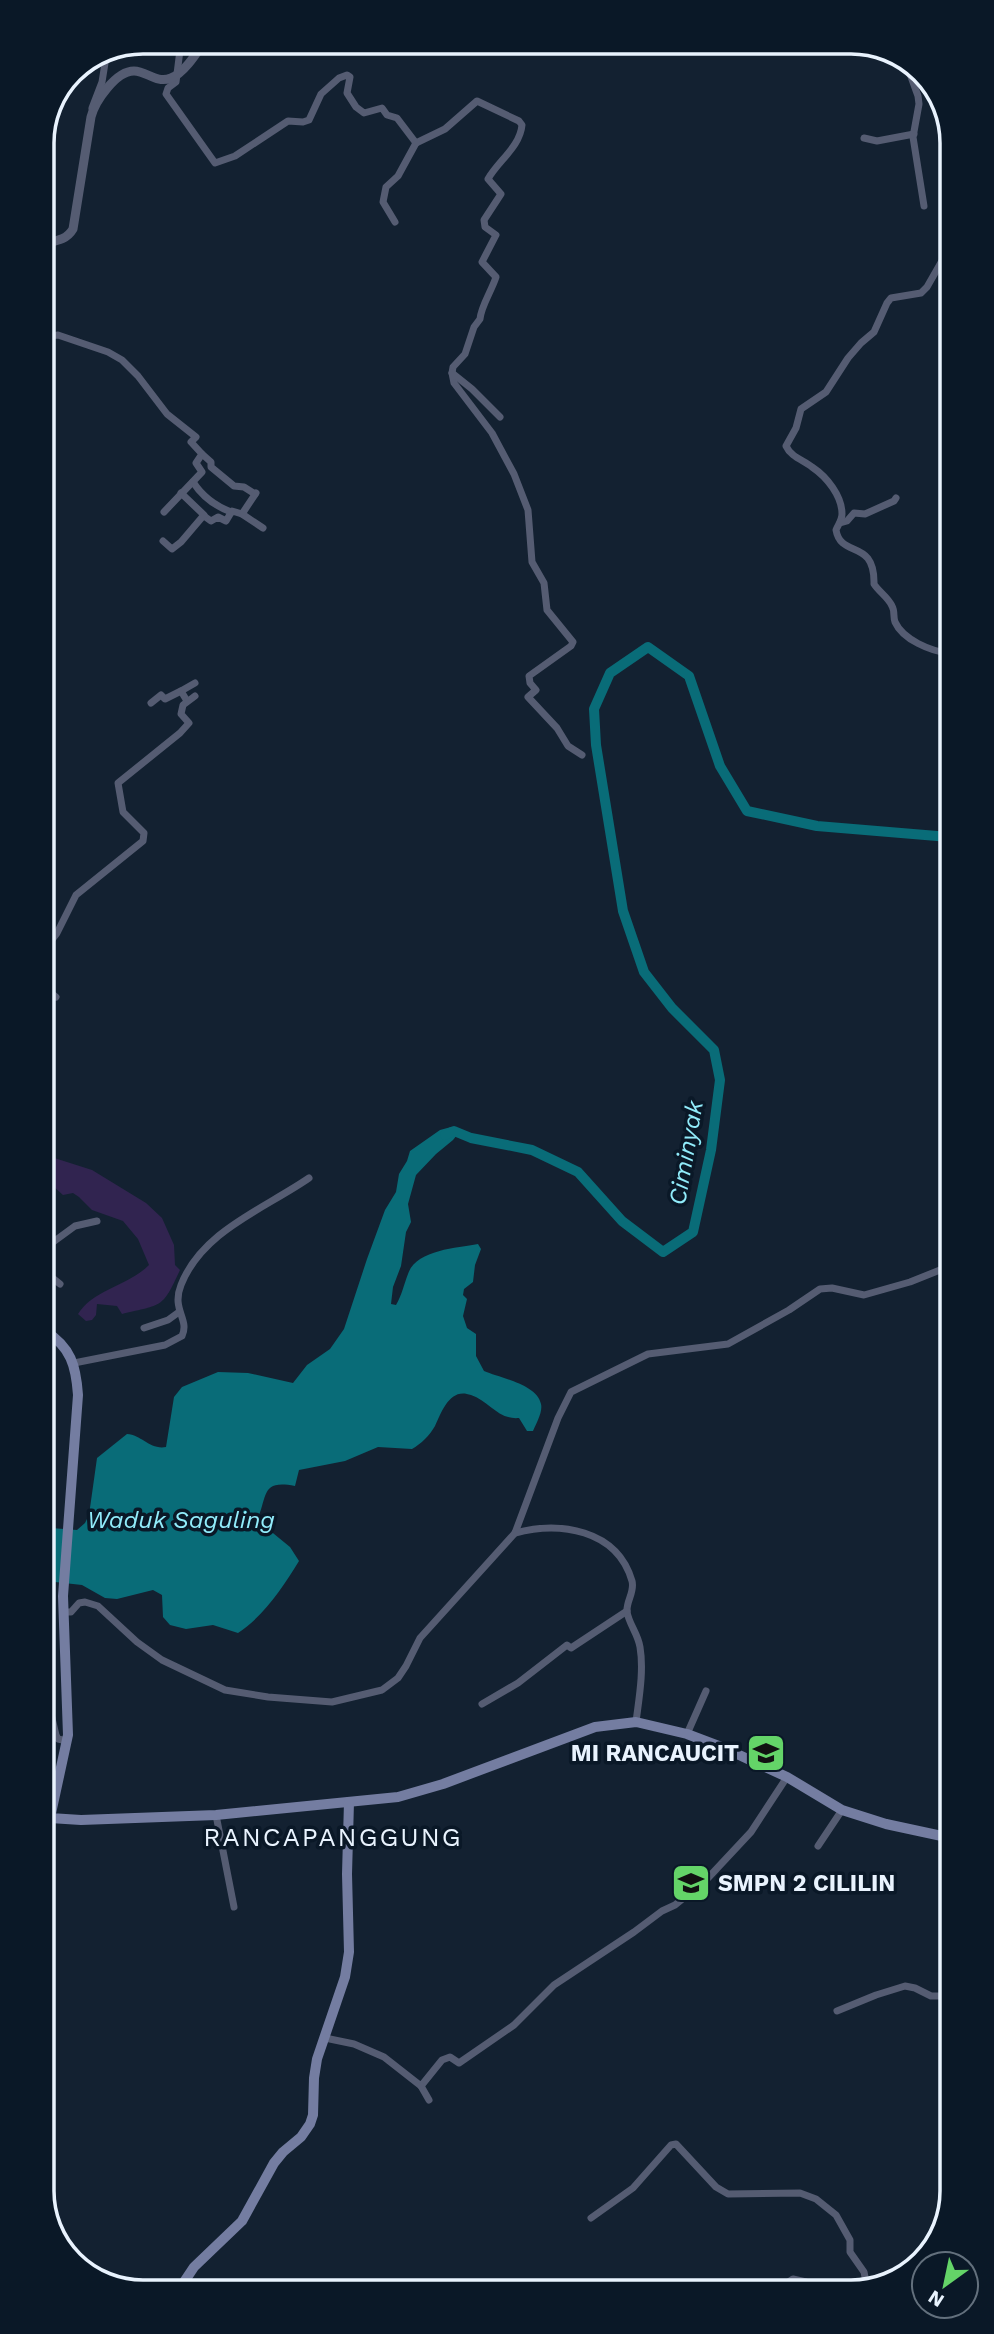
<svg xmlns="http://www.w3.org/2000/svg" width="994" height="2334" font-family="'Work Sans',sans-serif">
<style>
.green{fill:#312450}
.water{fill:#096c78}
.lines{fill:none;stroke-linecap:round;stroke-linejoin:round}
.river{stroke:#096c78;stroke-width:10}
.minor{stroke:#555c72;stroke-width:7}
.tertiary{stroke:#555c72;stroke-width:9}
.secondary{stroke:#747da1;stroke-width:10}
.labels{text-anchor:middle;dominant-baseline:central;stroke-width:7;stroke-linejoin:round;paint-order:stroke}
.poi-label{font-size:23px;font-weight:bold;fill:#e9f3fe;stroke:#0a1827;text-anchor:end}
.water-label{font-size:24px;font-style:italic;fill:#91ecfb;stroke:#0a1827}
.quarter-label{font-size:26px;letter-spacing:2px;fill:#e9f3fe;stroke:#0a1827}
.rim{fill:none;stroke:#e9f3fe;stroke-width:3.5}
</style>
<rect width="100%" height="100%" fill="#132131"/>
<path class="green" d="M45,1155L92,1170L146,1203L162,1218L174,1245L175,1265L180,1270C162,1309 163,1304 122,1314L117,1306L97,1304L96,1315L92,1320L86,1321L78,1314C94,1289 128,1286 149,1265L138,1239L123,1221L92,1210L79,1197L73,1193L63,1195L53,1186L45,1188Z"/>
<path class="water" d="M451,1127L456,1129L457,1135L453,1140L436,1154L416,1175L408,1204L411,1222L406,1232L401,1266L393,1287L391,1304L396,1305C402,1295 404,1284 408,1274C416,1250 456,1248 478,1244L481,1249L475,1265L473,1282L464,1289L463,1295L467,1299L463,1316L467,1328L476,1334V1356L484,1371C500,1378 537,1384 541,1404C543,1412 536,1424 533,1431H527L519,1418C498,1420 489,1401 471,1395C450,1387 442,1411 435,1426C430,1435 421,1444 412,1449L378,1447L345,1461L299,1470L295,1486C260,1479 268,1497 257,1520L290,1547L299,1561C283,1587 264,1616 238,1633L213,1625L186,1629L170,1625L163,1617L162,1595L153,1590L117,1599L105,1598L82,1585L46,1581L45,1431L48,1522L51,1528L77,1530L85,1523L89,1515L97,1458L127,1434C142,1435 150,1450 166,1447L174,1397L182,1387L218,1372L248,1373L293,1383L307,1365L330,1349L344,1329L367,1259L385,1210L396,1192L399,1174L407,1161L410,1151L440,1130Z"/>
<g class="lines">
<path class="river" d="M445,1135L454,1131L471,1138L532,1150L578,1172L622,1221L663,1252L693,1232L711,1150L720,1080L714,1050L672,1008L644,972L623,911L596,745L594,709L610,673L648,647L689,676L720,766L747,811L817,826L949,837"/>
<g class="minor">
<path d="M181,42L176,82L168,88L166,94L215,163L235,156L288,121L303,122L309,120L321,94L339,78L347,75L350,77L347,93L356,107L364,113L382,108L387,115L397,118L416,143L445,129L477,101L519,121L522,125C520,147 498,161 488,179L501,194L484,220L485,227L496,235L482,262L496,277C492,290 481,306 480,319L474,327L465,354L453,367L452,373L454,383L492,433L514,474L528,510L532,562L544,583L547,610L573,642L571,646L529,676L530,683L536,690L528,697L557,728L568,746L582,755"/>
<path d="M905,60L918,96L919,104L913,137L924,206"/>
<path d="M92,108L102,82L106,57"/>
<path d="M864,138L877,141L914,134"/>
<path d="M395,222L383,202L386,187L398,176L416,143"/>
<path d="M947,252L927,287L921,293L891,298L887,303L874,332L861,343L848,358L826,392L801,409L796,428L786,446C791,457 803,460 812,467C827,477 842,496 842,514C842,520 838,525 836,530C841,559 875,538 874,584C879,592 888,597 892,606C895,611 893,617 895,622C903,640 931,651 948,653"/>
<path d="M43,337L58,335L108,352L122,360L138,376L167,414L196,437L191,442L202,454L196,463L202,472L164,512"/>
<path d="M452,373L472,389L500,417"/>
<path d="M202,454L211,462V467L234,486L244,487L255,494"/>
<path d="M193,482C202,496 215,506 231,512"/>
<path d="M242,514L263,528"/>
<path d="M204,516L211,521L218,517L226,521L232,511L242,514L256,493"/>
<path d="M840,523L847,521L854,513L865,514L894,501L896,498"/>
<path d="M163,541L172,549L181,542L204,515L181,493"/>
<path d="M181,691L195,683"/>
<path d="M151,703L161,695L165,699L181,691L187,701"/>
<path d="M44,950L57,933L76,895L143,841L144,833L123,812L118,783L180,733L189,723L181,714L183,705L195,696"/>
<path d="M44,980L46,989L56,997"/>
<path d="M45,1248L75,1226L97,1221"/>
<path d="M45,1272L60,1284"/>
<path d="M144,1328L168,1320L179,1312"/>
<path d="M74,1363L165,1345L182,1336C190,1319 171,1310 181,1285C202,1231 264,1209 309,1178"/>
<path d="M515,1533C559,1521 617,1529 632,1581C635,1592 626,1601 627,1612C629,1624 638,1634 640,1647C644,1671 639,1698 636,1722"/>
<path d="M63,1612H71L79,1603L85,1602L98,1606L137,1642L162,1660L225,1690L268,1697L332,1702L382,1690L398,1678L406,1666L420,1638L515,1533L558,1418L571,1392L648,1354L728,1344L789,1310L820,1289L832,1288L864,1295L910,1282L950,1266"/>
<path d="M46,1693L56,1735L58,1739L67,1741"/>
<path d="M482,1704L518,1683L567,1645L571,1648L627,1611"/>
<path d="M687,1734L706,1691"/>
<path d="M216,1815L234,1907"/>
<path d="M818,1846L842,1810"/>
<path d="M837,2011L876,1995L905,1986L915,1988L931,1996H952"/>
<path d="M325,2038L354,2044L384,2057L421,2086L442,2060L450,2057L459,2063L514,2025L554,1985L634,1932L662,1911L675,1905L708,1878L751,1832L787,1777"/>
<path d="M421,2086L429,2100"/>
<path d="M591,2218L633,2188L671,2145L676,2144L716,2187L728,2194L800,2193L816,2199L836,2215L850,2240V2252L864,2272L867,2287"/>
<path d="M781,2287L793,2279L806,2282L810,2287"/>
</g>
<path class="tertiary" d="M42,244C54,241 66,241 73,229L91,117C95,101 116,71 134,71C147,71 156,84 171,78C184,73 196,54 204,42"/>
<g class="secondary">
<path d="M45,1331C71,1347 76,1366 78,1395L63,1596L68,1735L50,1818L81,1820L216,1815L398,1797L443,1784L595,1727L636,1722L687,1734L724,1748L787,1777L842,1810L886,1824L951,1838"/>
<path d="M178,2291L194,2267L242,2221L274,2163L283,2152L301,2137L310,2124L313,2115L314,2078L317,2059L345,1977L349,1952L347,1874L349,1802"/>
</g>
</g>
<defs>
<g id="school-square" transform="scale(2.0125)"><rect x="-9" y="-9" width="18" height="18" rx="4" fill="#64d468" stroke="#0a1827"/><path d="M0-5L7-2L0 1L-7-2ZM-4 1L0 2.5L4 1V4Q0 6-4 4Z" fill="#111"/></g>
</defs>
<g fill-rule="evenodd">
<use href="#school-square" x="766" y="1753"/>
<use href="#school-square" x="691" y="1883"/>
</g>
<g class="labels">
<g class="poi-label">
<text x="739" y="1753">MI RANCAUCIT</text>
<text x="718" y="1883" text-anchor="start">SMPN 2 CILILIN</text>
</g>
<g class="water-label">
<text transform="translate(686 1153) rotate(-80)">Ciminyak</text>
<text x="181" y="1520">Waduk Saguling</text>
</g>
<g class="quarter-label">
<text x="333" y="1837">RANCAPANGGUNG</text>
</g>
</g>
<path d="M0 0H994V2334H0ZM143 54H851A89 89 0 0 1 940 143V2191A89 89 0 0 1 851 2280H143A89 89 0 0 1 54 2191V143A89 89 0 0 1 143 54Z" fill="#0a1827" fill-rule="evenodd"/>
<path class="rim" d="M143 54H851A89 89 0 0 1 940 143V2191A89 89 0 0 1 851 2280H143A89 89 0 0 1 54 2191V143A89 89 0 0 1 143 54Z"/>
<g transform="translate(945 2285) rotate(213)"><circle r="33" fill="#0a1827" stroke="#63707d" stroke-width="2"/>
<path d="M0-5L12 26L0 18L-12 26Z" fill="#64d468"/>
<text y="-10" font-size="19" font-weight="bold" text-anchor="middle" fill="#e9f3fe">N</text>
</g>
</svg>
